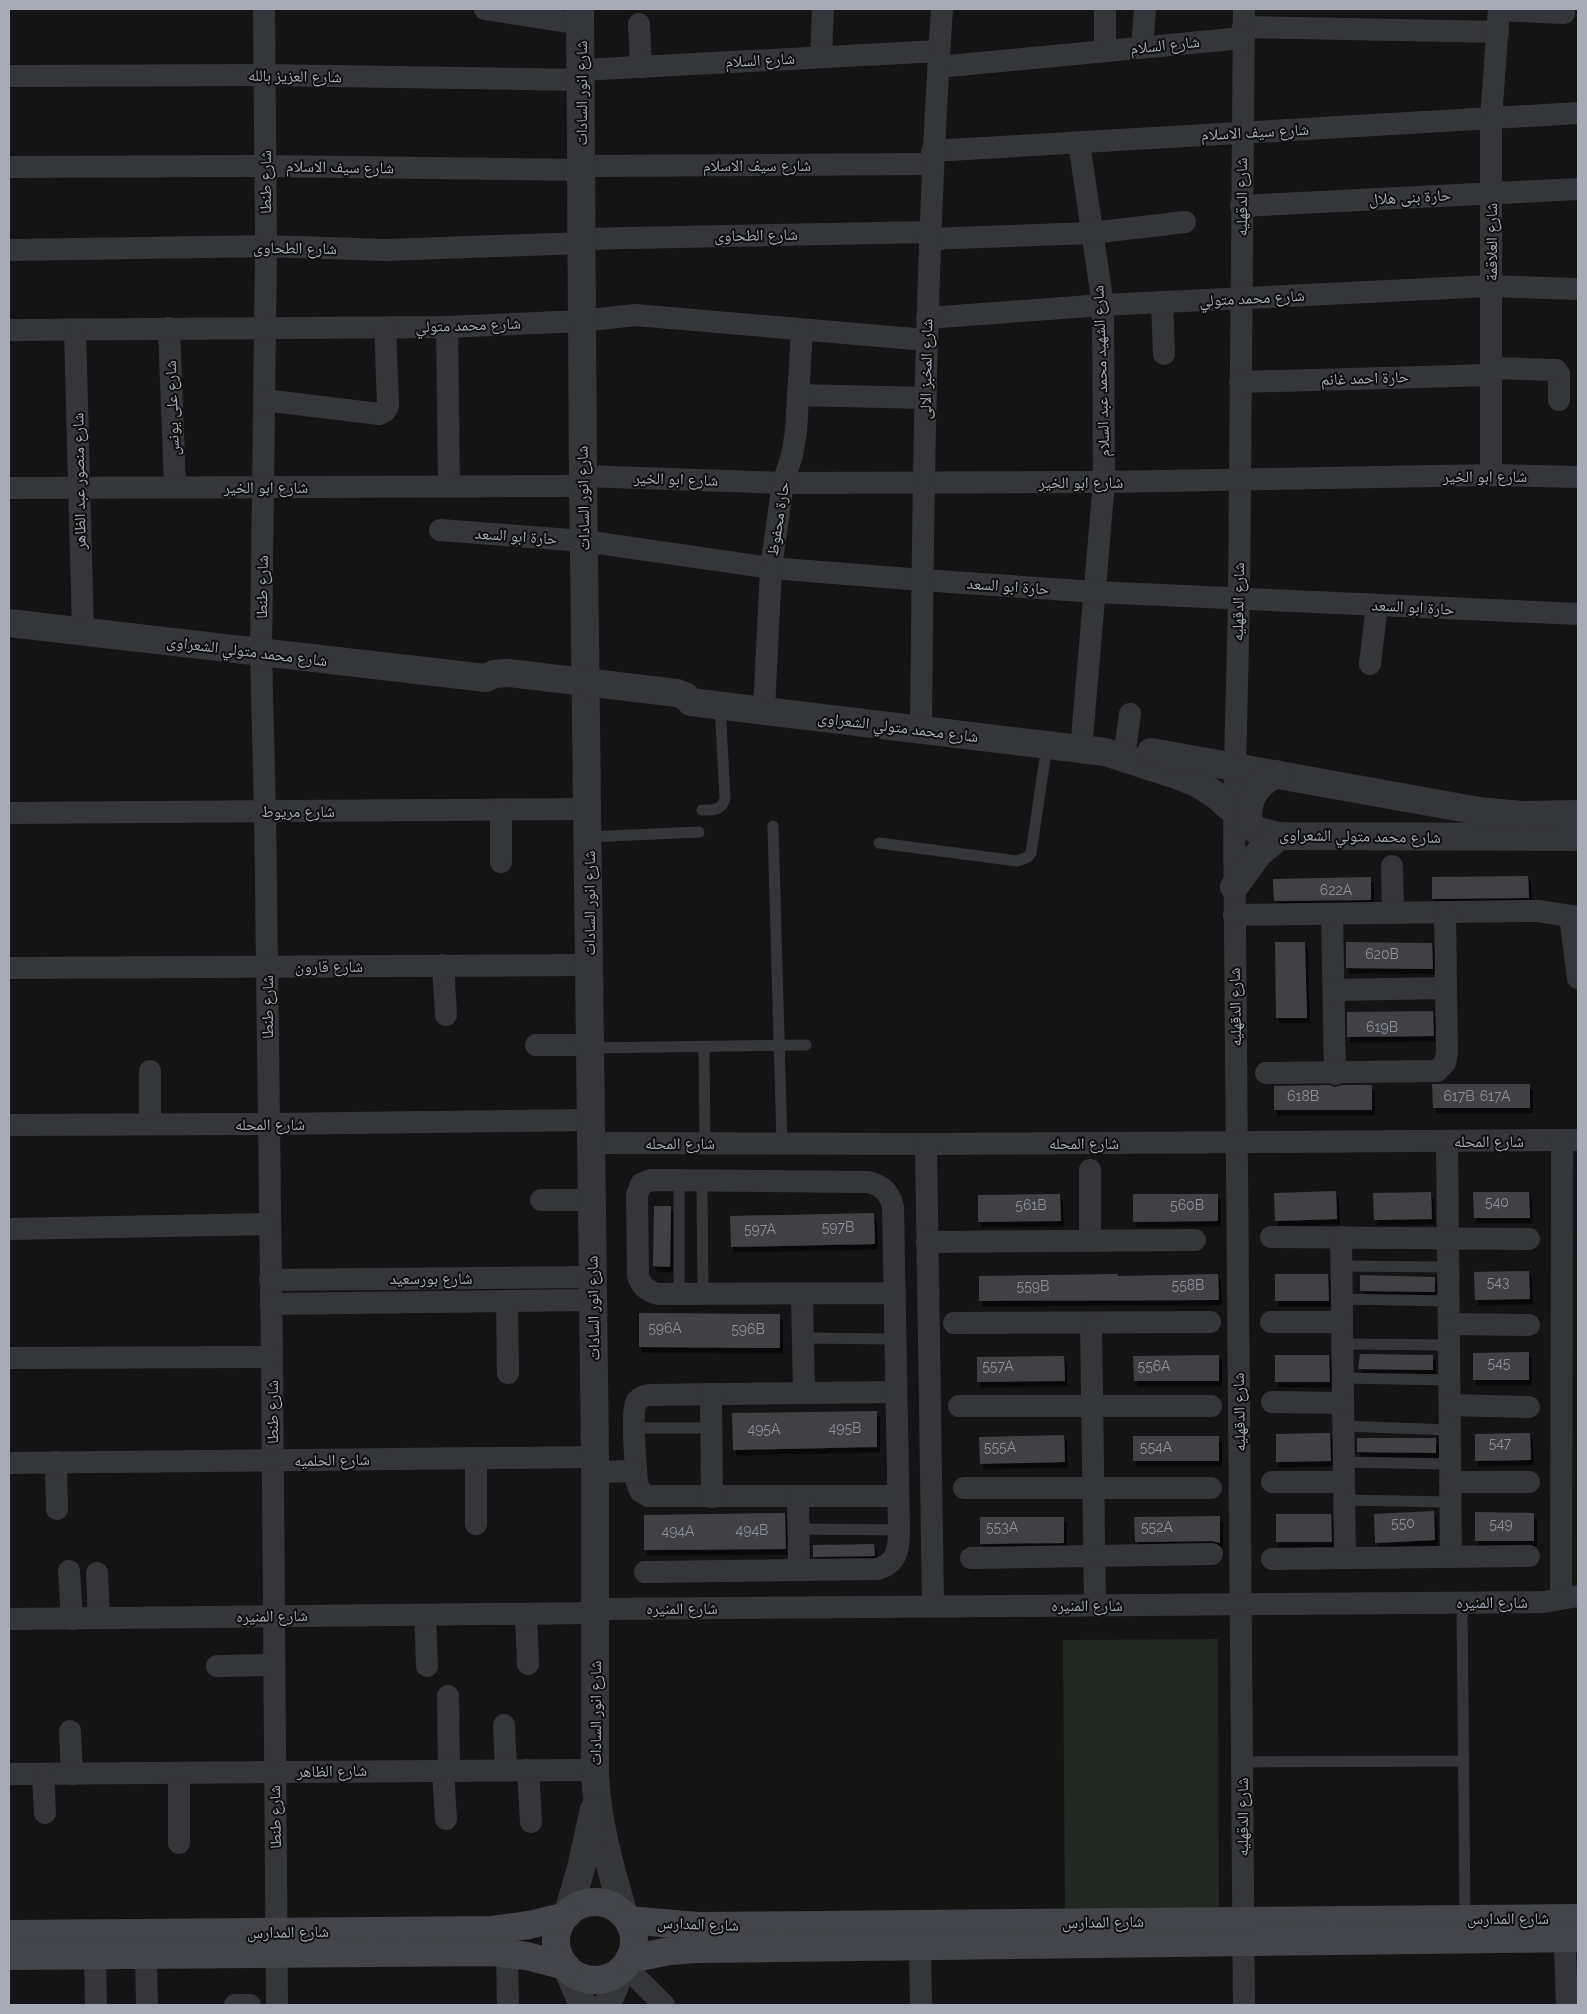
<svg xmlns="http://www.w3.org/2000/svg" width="1587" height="2014" font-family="Raleway,'Noto Naskh Arabic',sans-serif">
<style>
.green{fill:#202821}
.building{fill:#404145;filter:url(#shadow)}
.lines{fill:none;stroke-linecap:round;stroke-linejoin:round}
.service{stroke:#35363a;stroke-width:11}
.minor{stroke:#35363a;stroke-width:22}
.tertiary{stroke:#35363a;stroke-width:28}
.secondary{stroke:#43454a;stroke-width:28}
.labels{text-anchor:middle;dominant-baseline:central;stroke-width:4;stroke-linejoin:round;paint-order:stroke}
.number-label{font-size:14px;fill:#8c9099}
.street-label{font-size:16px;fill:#a6abb5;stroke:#0f0f10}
</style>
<defs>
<filter id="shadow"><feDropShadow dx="3" dy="5.5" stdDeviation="0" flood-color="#0009"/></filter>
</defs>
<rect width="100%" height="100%" fill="#141415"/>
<path class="green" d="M1218,1639L1219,1909L1065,1910L1063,1640Z"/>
<g class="building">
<path d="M1528,876L1529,898L1432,899V877Z"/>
<path d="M1371,877V900L1274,901L1273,879Z"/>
<path d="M1275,942H1305L1307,1018H1276Z"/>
<path d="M1346,942L1432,943L1433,969L1346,968Z"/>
<path d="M1433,1011L1434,1036L1347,1037V1012Z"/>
<path d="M1432,1084H1530V1108H1433Z"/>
<path d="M1329,1085L1335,1087L1342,1085H1372V1110H1274V1086Z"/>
<path d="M1336,1191L1337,1219L1275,1221L1274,1193Z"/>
<path d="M1431,1192L1432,1219L1374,1220L1373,1193Z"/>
<path d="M1473,1192H1529L1530,1218H1474Z"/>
<path d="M1060,1194L1061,1221L978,1222V1195Z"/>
<path d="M1133,1194H1218V1221L1133,1222Z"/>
<path d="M654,1206H671L670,1267L653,1266Z"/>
<path d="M874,1213L875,1244L731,1247L730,1216Z"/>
<path d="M1529,1271L1530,1299L1475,1300L1474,1272Z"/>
<path d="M1118,1274V1276L1218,1274L1219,1300L979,1301V1276Z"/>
<path d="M1275,1274H1328L1329,1301H1275Z"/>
<path d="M1360,1275L1435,1277V1292L1360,1291Z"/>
<path d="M639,1313L780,1314V1348L639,1347Z"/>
<path d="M1529,1352V1380H1473V1353Z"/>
<path d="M1360,1354L1433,1355V1370L1358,1369Z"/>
<path d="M1219,1355V1381H1134L1133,1356Z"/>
<path d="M1275,1355H1329L1330,1382H1275Z"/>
<path d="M1064,1356L1065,1381L977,1382V1357Z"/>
<path d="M877,1411V1447L733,1450L732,1413Z"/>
<path d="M1330,1433L1331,1461L1276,1462V1434Z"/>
<path d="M1530,1433L1531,1460L1475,1461V1434Z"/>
<path d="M1064,1435L1065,1462L980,1464L979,1437Z"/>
<rect x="1133" y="1436" width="86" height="25"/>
<path d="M1357,1438H1436V1453L1357,1452Z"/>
<path d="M1434,1511L1435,1540L1375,1543L1374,1514Z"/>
<path d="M1475,1512L1534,1513V1541H1475Z"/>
<path d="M785,1513L786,1549L644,1550V1515Z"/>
<path d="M1276,1514H1331L1332,1542H1276Z"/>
<path d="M1220,1516V1543L1212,1541L1135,1542L1134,1517Z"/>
<path d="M980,1517H1064V1543L980,1544Z"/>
<path d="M874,1544L875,1556L813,1557V1545Z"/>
</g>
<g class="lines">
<g class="service">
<path d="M702,810C713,810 722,811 725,798L720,705"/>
<path d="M773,826L782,1144"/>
<path d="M588,837L699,832"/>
<path d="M879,843L1017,861L1028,857L1031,853L1047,745"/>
<path d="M704,1046L705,1143"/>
<path d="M590,1048L806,1045"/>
<path d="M679,1180V1294"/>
<path d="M702,1181L703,1294"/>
<path d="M1341,1266L1448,1267"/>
<path d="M1341,1299L1449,1301"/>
<path d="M803,1338L895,1339"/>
<path d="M1342,1344L1449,1345"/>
<path d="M1343,1378L1449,1380"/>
<path d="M1343,1426L1450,1430"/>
<path d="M635,1428H711"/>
<path d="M1344,1462L1450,1464"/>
<path d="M1344,1500L1450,1502"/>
<path d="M798,1529L899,1530"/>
<path d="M1462,1602L1465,1919"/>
<path d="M1242,1762L1464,1761"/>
</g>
<g class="minor">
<path d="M264,9L266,246L261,652L265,811L272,1357L277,2005"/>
<path d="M485,9L581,24"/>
<path d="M1105,9V51"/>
<path d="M1244,9L1239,599L1234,811L1244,2005"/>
<path d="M1499,10L1564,13"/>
<path d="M639,24L641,67"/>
<path d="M1243,27L1498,32"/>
<path d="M1142,47L1145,9"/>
<path d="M821,57L823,9"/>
<path d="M938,67L1243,38"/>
<path d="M582,70L939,51"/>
<path d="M9,76L264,75L582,80"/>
<path d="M1079,143L1103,305L1104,482L1081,750"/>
<path d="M932,151L1578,113"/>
<path d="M582,166L932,164"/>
<path d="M9,167L265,166L582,170"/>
<path d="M1241,206L1578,189"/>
<path d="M582,239L929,232"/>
<path d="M929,239L1092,233L1185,222"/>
<path d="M9,250L266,246L386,250L582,243"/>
<path d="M1162,302L1164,354"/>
<path d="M927,318L1103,305L1490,286L1578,289"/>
<path d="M447,327L449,486"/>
<path d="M169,328L175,487"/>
<path d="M9,330L447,327L582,321L635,315L926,340"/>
<path d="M75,330L83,631"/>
<path d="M1490,368L1556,370L1559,374V400"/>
<path d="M1240,382L1490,375"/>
<path d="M798,395L925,398"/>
<path d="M264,400L379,414C385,412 388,410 388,403L385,328"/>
<path d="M1491,475V119L1499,9"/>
<path d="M583,476L783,483L1104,482L1491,475L1578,477"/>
<path d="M9,488L583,486"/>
<path d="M440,530L584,541L771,568L922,580L1096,592L1578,614"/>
<path d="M1370,664L1377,605"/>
<path d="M764,710L771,568L783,483L792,455L796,432L802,330"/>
<path d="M921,730C923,489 926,249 942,9"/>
<path d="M1125,750L1130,714"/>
<path d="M9,813L588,809"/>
<path d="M501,862V810"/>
<path d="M1392,866L1393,913"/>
<path d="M1332,914L1335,1074"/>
<path d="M1234,915L1523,911H1538L1578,917"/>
<path d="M1570,916L1578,978"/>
<path d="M443,965L446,1015"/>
<path d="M9,968L589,965"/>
<path d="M1334,990L1446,988"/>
<path d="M536,1045H590"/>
<path d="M150,1071V1124"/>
<path d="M1266,1073L1437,1071L1445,1063L1447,1052L1445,912"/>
<path d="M9,1125L268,1124L591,1120"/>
<path d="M1447,1141L1451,1557"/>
<path d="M591,1143L926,1144L1578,1140"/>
<path d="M926,1144L933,1606"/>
<path d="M1090,1170V1241"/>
<path d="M541,1200H591"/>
<path d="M9,1229L269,1224"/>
<path d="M1271,1237L1529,1239"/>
<path d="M1341,1237L1345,1558"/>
<path d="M927,1242L1195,1240"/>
<path d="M270,1280L592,1277"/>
<path d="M802,1294L804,1393"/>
<path d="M507,1301L508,1373"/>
<path d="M271,1304L592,1300"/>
<path d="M1271,1322H1342"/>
<path d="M954,1323L1210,1322"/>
<path d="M1091,1323L1095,1604"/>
<path d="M1449,1324L1529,1325"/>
<path d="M9,1358L272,1357"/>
<path d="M896,1392L648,1395C643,1396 638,1398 636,1403C631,1414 636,1468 637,1483L640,1491L648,1496H898"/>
<path d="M711,1394L712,1497"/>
<path d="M1272,1402L1343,1403"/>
<path d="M1450,1405L1529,1407"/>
<path d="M959,1406H1211"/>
<path d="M476,1458V1524"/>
<path d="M56,1462L57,1509"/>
<path d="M9,1463L595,1457"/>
<path d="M595,1472L636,1471"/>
<path d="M1272,1482H1344"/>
<path d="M1450,1482H1529"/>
<path d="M964,1488H1211"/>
<path d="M798,1496L799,1570"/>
<path d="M971,1558L1212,1554"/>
<path d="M1272,1559L1529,1556"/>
<path d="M69,1571L72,1619"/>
<path d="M645,1572L877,1569C897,1564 899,1549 899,1530L893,1207C890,1193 882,1185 868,1182L651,1180L641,1184L637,1195L638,1276C641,1286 647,1291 658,1294L895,1293"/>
<path d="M97,1573L99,1618"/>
<path d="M1561,1599L1562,1140"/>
<path d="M595,1609L1544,1602L1578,1596"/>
<path d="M526,1614L528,1664"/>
<path d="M425,1615L427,1666"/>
<path d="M9,1619L595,1613"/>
<path d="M217,1666L274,1665"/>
<path d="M448,1696L449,1771"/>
<path d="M504,1725L506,1770"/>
<path d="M70,1731L72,1774"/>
<path d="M528,1770L531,1822"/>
<path d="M443,1771L446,1819"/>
<path d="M179,1773V1843"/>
<path d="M9,1774L595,1770"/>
<path d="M43,1774L45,1813"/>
<path d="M1564,1921L1567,2005"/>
<path d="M920,1945L921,2005"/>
<path d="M507,1953L508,2005"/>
<path d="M146,1955L147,2005"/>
<path d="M95,1956L96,2005"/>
<path d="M625,1966L664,2005"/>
<path d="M235,2005H250"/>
</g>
<g class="tertiary">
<path d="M580,9L583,476L595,1457V1770C596,1819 610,1867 624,1915"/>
<path d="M9,623L486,678L494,674L508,673L677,693L685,696L691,702L1105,752L1179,776L1199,784L1217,796L1249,825L1258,831L1279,836L1578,837"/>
<path d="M1151,752L1479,811L1521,815L1578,814"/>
<path d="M1249,825C1245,802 1255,784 1276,774"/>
<path d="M1234,887L1258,854L1279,836"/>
<path d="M568,1913L581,1868L594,1809"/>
<path d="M566,1966L583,2005"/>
<path d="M607,2005L621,1970"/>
</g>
<g class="secondary">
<circle cx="595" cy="1941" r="39"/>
<path d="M628,1920L697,1926L1578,1918"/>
<path d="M9,1934L491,1930L529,1925L566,1916"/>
<path d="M9,1956L492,1952L527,1956L565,1966"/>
<path d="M629,1959L670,1951L697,1949L1578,1938"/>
</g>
</g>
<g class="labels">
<g class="number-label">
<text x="1336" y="890">622A</text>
<text x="1382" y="954">620B</text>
<text x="1382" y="1027">619B</text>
<text x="1303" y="1096">618B</text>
<text x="1459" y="1096">617B</text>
<text x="1495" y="1096">617A</text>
<text x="1497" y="1202">540</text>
<text x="1031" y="1205">561B</text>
<text x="1187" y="1205">560B</text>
<text x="838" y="1227">597B</text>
<text x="760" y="1229">597A</text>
<text x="1498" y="1282">543</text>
<text x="1188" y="1285">558B</text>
<text x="1033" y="1286">559B</text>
<text x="665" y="1328">596A</text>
<text x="748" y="1329">596B</text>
<text x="1499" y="1363">545</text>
<text x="998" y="1366">557A</text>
<text x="1154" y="1366">556A</text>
<text x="845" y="1428">495B</text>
<text x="764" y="1429">495A</text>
<text x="1500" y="1443">547</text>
<text x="1000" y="1447">555A</text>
<text x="1156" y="1447">554A</text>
<text x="1403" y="1523">550</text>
<text x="1501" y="1524">549</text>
<text x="1002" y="1527">553A</text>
<text x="1157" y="1527">552A</text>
<text x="752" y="1530">494B</text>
<text x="678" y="1531">494A</text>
</g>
<g class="street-label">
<text transform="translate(1165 45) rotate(-6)">شارع السلام</text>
<text transform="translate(760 60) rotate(-3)">شارع السلام</text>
<text transform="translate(295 76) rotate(1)">شارع العزيز بالله</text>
<text transform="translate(581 93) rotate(-90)">شارع انور السادات</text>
<text transform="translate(1255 132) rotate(-3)">شارع سيف الاسلام</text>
<text x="757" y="165">شارع سيف الاسلام</text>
<text transform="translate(340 167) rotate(1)">شارع سيف الاسلام</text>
<text transform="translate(265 182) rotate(-90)">شارع طنطا</text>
<text transform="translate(1241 197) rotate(-90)">شارع الدقهليه</text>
<text transform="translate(1410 197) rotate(-3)">حارة بنى هلال</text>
<text transform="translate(756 235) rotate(-1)">شارع الطحاوى</text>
<text transform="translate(1491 242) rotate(-90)">شارع العلاقمة</text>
<text transform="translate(295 248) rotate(1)">شارع الطحاوى</text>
<text transform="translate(1252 298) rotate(-3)">شارع محمد متولي</text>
<text transform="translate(468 325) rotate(-2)">شارع محمد متولي</text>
<text transform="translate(926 369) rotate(-89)">شارع المخبز الالى</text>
<text transform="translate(1101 371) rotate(-92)">شارع الشهيد محمد عبد السلام</text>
<text transform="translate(1365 378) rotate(-2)">حارة احمد غانم</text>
<text transform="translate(172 408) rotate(-92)">شارع على يونس</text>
<text x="1485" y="476">شارع ابو الخير</text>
<text transform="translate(676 479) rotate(2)">شارع ابو الخير</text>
<text transform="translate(79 481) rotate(-91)">شارع منصور عبد الظاهر</text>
<text x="1081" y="482">شارع ابو الخير</text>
<text x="266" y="487">شارع ابو الخير</text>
<text transform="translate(583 498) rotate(-91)">شارع انور السادات</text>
<text transform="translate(778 519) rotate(-81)">حارة محفوظ</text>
<text transform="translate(516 536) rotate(4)">حارة ابو السعد</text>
<text transform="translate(1008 586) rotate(4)">حارة ابو السعد</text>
<text transform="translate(262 587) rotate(-89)">شارع طنطا</text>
<text transform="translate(1238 602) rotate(-89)">شارع الدقهليه</text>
<text transform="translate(1413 607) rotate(3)">حارة ابو السعد</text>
<text transform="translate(247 651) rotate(7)">شارع محمد متولي الشعراوى</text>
<text transform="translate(898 727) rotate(7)">شارع محمد متولي الشعراوى</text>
<text x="298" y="811">شارع مريوط</text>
<text transform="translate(1360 836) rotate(1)">شارع محمد متولي الشعراوى</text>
<text transform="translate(589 903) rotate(-90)">شارع انور السادات</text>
<text x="329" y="966">شارع قارون</text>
<text transform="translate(267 1007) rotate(-90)">شارع طنطا</text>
<text transform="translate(1235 1007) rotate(-91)">شارع الدقهليه</text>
<text x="270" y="1124">شارع المحله</text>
<text x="1489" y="1141">شارع المحله</text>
<text x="680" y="1143">شارع المحله</text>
<text x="1084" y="1143">شارع المحله</text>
<text x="431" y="1278">شارع بورسعيد</text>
<text transform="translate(593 1308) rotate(-91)">شارع انور السادات</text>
<text transform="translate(272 1412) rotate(-90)">شارع طنطا</text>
<text transform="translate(1239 1412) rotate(-91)">شارع الدقهليه</text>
<text transform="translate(332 1460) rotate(-1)">شارع الحلميه</text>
<text x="1492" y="1602">شارع المنيره</text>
<text x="1087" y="1605">شارع المنيره</text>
<text x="682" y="1608">شارع المنيره</text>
<text transform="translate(272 1616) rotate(-1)">شارع المنيره</text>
<text transform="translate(595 1713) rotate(-90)">شارع انور السادات</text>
<text transform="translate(332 1771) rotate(-1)">شارع الظاهر</text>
<text transform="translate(275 1817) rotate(-91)">شارع طنطا</text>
<text transform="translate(1242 1817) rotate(-90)">شارع الدقهليه</text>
<text x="1508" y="1918">شارع المدارس</text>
<text transform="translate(1103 1922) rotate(-1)">شارع المدارس</text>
<text transform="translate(698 1924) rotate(2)">شارع المدارس</text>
<text transform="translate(288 1932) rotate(-1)">شارع المدارس</text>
</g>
</g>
<rect width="1587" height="2014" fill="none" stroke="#a6abb5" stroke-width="20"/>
</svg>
